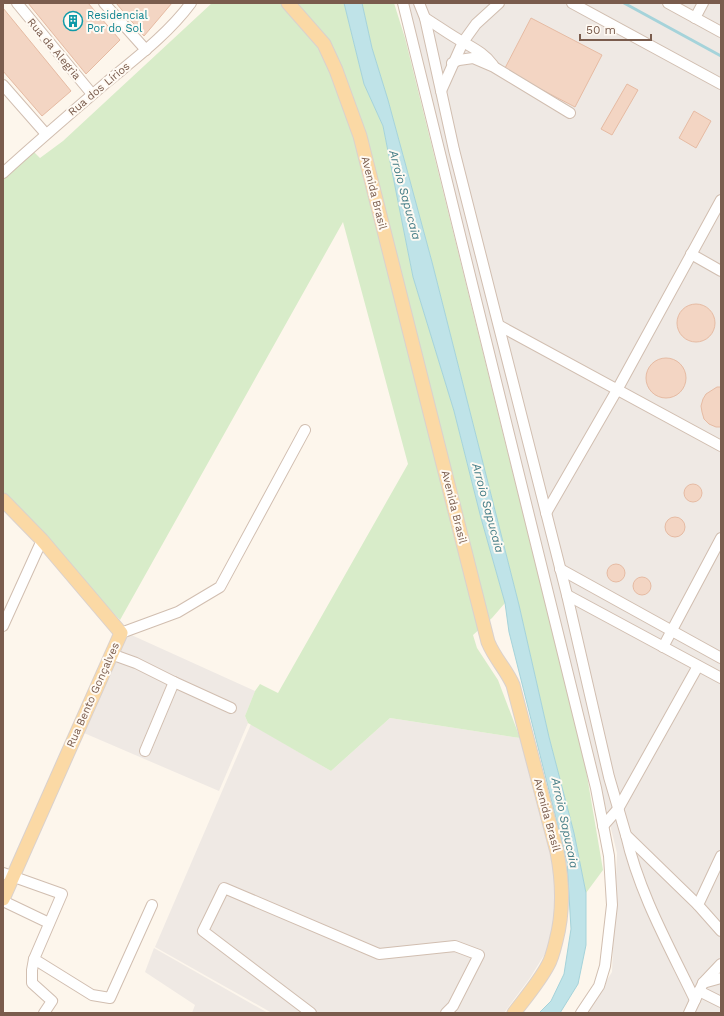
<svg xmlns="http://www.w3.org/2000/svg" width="724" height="1016" font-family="'Work Sans',sans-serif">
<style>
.industrial{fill:#efe9e4}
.green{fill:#d8ecc9}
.water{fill:#bfe3e8;stroke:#a5d3da}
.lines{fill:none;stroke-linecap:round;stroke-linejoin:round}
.stream{stroke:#a5d3da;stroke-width:3}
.building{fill:#f3d5c3;stroke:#e6bba3}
.minor-casing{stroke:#d1beb0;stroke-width:12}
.major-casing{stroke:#dad1cd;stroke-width:15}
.minor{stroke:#fff;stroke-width:10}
.major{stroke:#fbd9a5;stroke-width:13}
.labels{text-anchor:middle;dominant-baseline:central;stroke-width:4;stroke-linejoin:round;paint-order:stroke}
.culture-label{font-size:11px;fill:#0d838f;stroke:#fffaf3;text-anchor:start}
.street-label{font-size:11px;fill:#7a5c4d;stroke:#fffaf3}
.water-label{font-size:12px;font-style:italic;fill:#437c86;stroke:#fffaf3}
</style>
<rect width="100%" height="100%" fill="#fdf6ec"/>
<g class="industrial">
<path d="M408,3H721V1013H586L612,972L617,853Z"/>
<path d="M127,633L255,691L245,716L248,723L219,791L84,733Z"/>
<path d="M390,718L520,738L547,839L555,878L557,910L551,939L546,952L530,978L504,1013H272L155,947L251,724L331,771Z"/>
<path d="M154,948L268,1013H192L195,1005L145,972Z"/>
</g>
<g class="green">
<path d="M212,3H344L364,84L383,126L413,277L454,411L481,518L505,603L492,618L473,635L477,648L498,680L520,738L390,718L331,771L248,723L245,716L255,691L260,684L278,693L408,464L343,222L120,620L3,494V178L33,151L40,158L63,141Z"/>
<path d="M362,3H394L405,38L585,764L603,870L586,893L574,833L549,737L519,605L432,262L388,100L372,48Z"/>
</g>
<path class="water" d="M344,3H362L372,48L388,100L432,262L519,605L549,737L574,833L586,893V945L578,984L560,1013H539L551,1001L564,974L571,929L567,862L509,632L505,603L481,518L454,411L413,277L383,126L364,84Z"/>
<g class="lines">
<path class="stream" d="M624,3L721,56"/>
</g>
<g class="building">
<path d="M28,3H88L120,40L86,74Z"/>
<path d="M116,3H172L144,36Z"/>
<path d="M3,8L71,91L42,116L3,71Z"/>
<path d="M531,18L602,55L575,107L504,70Z"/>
<path d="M627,84L638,90L612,135L601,129Z"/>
<path d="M694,111L711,121L696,148L679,138Z"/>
<circle cx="696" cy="323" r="19"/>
<circle cx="666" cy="378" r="20"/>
<path d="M717,387H721V427H716L709,424L704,419L702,412L701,406L703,399L706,394Z"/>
<circle cx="693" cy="493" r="9"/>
<circle cx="675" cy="527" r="10"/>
<circle cx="616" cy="573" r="9"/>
<circle cx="642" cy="586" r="9"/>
</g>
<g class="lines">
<g class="minor-casing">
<g id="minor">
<path d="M17,3L92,94"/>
<path d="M104,3L146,50"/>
<path d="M403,3L596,788L609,856L612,905L605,966L599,986L581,1013"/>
<path d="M419,3L425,18L454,150L567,595L609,777L626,835L698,905"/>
<path d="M572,3L721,84"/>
<path d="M668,3L721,32"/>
<path d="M425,18C438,26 450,35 463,42C475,49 485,54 493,65"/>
<path d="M695,18L703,3"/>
<path d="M452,63L459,60L473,58L494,67L570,113"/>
<path d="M3,85L46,134"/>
<path d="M441,91L463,42L476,24L499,3"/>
<path d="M3,173C37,142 72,112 107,82C136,58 168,34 191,3"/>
<path d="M691,254L721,271"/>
<path d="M500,326L721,446"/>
<path d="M546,513L617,390L721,200"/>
<path d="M560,569L721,658"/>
<path d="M567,595L721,678"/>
<path d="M3,626L42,540"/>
<path d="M121,633L178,612L220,587L305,430"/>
<path d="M663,647L721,538"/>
<path d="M111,654L136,663L174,682L231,708"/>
<path d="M145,751L174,682"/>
<path d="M603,826L618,809L698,666"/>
<path d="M626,835C639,893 669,946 695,1000"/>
<path d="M721,856L698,905L721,931"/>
<path d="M3,873L62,894L34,959L92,995L110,998L152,905"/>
<path d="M3,901L49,923"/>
<path d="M34,959L32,970V983L52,1001L44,1013"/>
<path d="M703,983L721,978"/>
<path d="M699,991L721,1002"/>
<path d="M311,1013L203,931L224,888L379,954L455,946L479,955L453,1006L446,1013"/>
<path d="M689,1013L703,983L721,964"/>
</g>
</g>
<g class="major-casing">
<g id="major">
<path d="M288,3L324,44L336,70L360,136L488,642C495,659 506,669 513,685L557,852C563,883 564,911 556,941C554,949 552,958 548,965C539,982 526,997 514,1013"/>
<path d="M3,500L42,540L121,633L3,899"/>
</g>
</g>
<use href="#minor" class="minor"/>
<use href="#major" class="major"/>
</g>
<defs>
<g id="building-ring" transform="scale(1)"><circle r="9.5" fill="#fffaf3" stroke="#0f9aa8" stroke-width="1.5"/><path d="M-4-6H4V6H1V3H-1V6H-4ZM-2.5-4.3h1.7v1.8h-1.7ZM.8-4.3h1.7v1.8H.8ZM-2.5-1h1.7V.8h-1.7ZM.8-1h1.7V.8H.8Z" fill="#0f9aa8"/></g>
</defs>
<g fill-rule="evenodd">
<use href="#building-ring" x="73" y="21"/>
</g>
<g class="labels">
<g class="culture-label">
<text x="87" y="15">Residencial<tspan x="87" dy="13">Por do Sol</tspan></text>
</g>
<g class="street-label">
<text transform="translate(54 49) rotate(50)">Rua da Alegria</text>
<text transform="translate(99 89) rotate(-40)">Rua dos Lírios</text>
<text transform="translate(374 193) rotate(76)">Avenida Brasil</text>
<text transform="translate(454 507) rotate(76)">Avenida Brasil</text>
<text transform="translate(93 695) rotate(-66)">Rua Bento Gonçalves</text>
<text transform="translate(547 815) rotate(75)">Avenida Brasil</text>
</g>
<g class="water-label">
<text transform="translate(405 195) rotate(75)">Arroio Sapucaia</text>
<text transform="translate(488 508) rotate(75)">Arroio Sapucaia</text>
<text transform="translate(565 823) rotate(78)">Arroio Sapucaia</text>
</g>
</g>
<rect width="724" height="1016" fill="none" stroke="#7a5c4d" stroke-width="8"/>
<path d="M580 34v6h71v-6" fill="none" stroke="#7a5c4d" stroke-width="2"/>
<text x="586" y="34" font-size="12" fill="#7a5c4d" stroke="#fffaf3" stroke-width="3" paint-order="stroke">50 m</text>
</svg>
